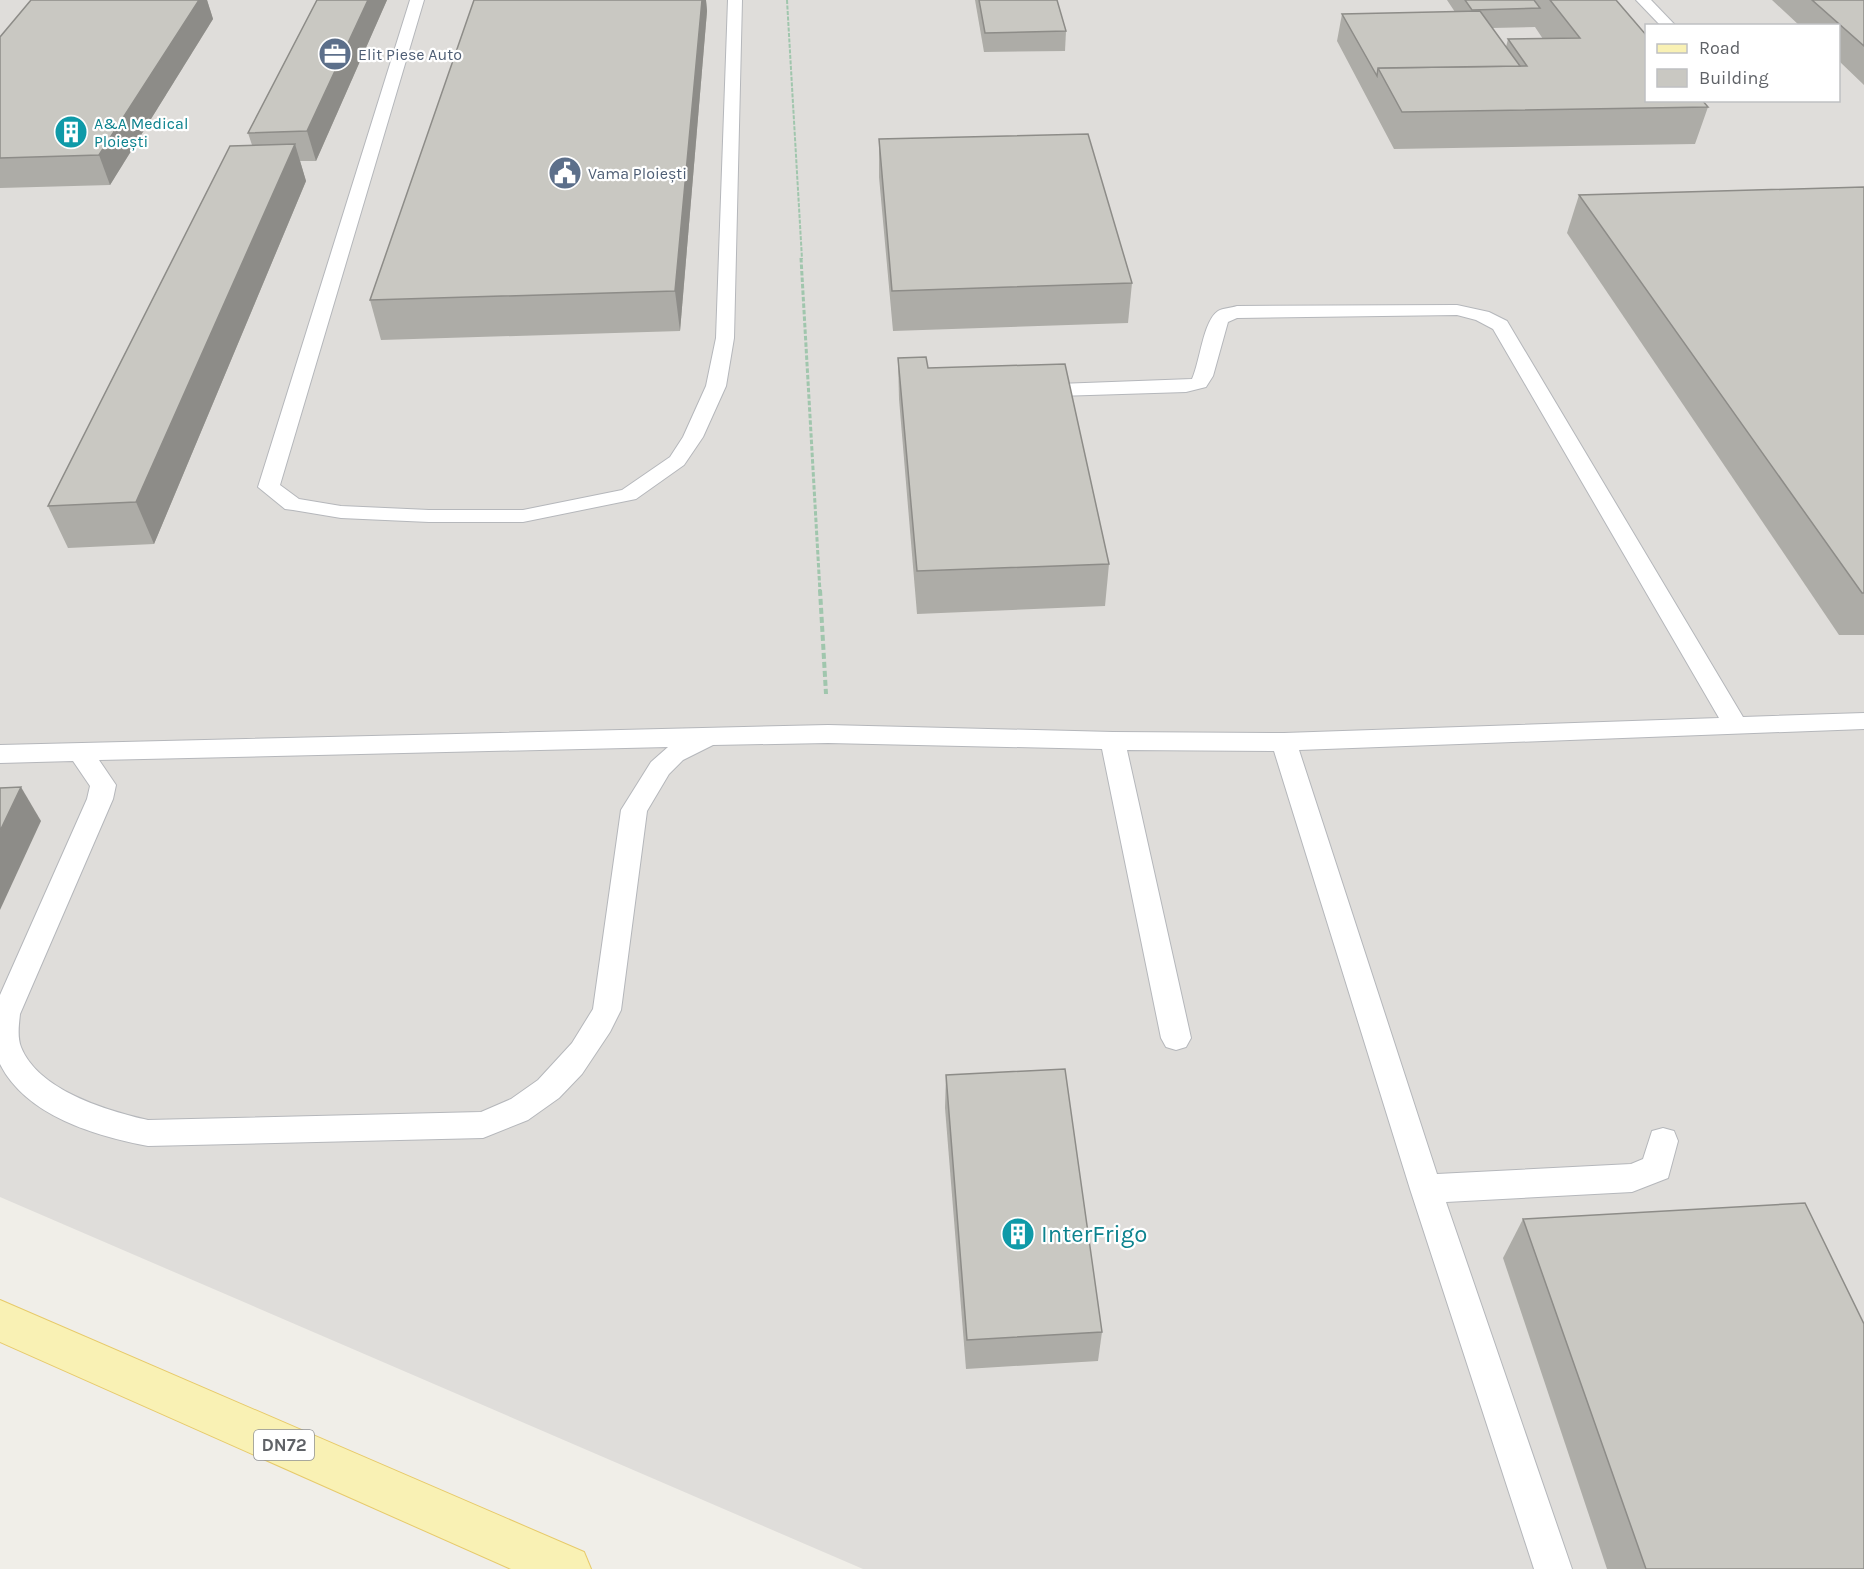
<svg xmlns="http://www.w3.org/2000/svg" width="1864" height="1569" font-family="Karla,sans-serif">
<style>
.industrial{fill:#dfddda;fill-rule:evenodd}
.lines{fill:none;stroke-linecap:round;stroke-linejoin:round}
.lane-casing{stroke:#b5b7bb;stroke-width:2}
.primary-casing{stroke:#e7ca6a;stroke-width:2}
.path-far2{stroke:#a0c6ad;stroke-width:2;stroke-dasharray:4 1.5;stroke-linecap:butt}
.path-far1{stroke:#a0c6ad;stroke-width:3;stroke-dasharray:4.5 2;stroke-linecap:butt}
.path{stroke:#a0c6ad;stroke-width:4;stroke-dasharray:6 3;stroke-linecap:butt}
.lane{fill:#fff;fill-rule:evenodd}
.primary{fill:#f9f1b4;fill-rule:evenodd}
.wall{fill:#adaca7;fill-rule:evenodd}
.shaded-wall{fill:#8d8c88}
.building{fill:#c9c8c2;stroke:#8d8c88;stroke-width:1.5}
.labels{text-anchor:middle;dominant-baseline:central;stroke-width:4.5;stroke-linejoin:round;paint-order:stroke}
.far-service-label{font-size:16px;fill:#4e5e75;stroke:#fff;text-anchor:start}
.far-culture-label{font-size:16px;fill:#0d838f;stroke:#fff;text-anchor:start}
.shield{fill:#fff;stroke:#8f9195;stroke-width:1.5}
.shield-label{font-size:18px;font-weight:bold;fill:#5f6267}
.near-culture-label{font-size:24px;fill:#0d838f;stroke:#fff;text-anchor:start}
</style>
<rect width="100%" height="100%" fill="#f0eee8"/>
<path class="industrial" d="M0,0H1864V1569H863L0,1197ZM1646,26H1838V100H1646Z"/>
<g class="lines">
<g class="lane-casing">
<g id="lane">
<path d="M410,0H424L280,485L299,499L341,506L429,510H523L622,490L670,457L683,437L706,386L716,338L728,0H742L734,338L726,386L703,437L684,465L636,499L523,522H429L341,518L293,510L285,509L258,487Z"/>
<path d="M1636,0H1651L1676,26H1661Z"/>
<path d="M1457,305L1489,312L1507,321L1743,717L1864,713V729L1299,750L1437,1174L1631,1164L1643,1159L1652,1131L1663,1128L1674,1131L1678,1141L1668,1178L1632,1192L1446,1202L1572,1569H1534L1410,1189L1274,751L1127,750L1191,1038L1186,1047L1176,1050L1166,1047L1161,1038L1102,749L828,743L713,745L683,760L669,774L647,811L621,1010L610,1032L582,1074L559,1098L528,1120L483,1138L148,1146C96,1136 26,1116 0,1064V995L87,799L90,786L73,761L0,763V745L828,725L1113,732L1284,733L1719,718L1493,329L1476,320L1457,315L1237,318L1228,322L1213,376L1206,387L1186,392L1058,396L1051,394L1048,390L1051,386L1058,384L1192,379C1200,362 1203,321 1218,311C1223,308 1231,308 1237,306ZM668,747L651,762L621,810L593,1009L572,1043L538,1080L511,1099L481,1112L148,1120C107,1111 38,1090 21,1047C17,1037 19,1024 20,1014L113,799L116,785L99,760Z"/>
</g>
</g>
<g class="primary-casing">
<path id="primary" d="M0,1300L584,1552L591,1569H511L0,1342Z"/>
</g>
<path class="path-far2" d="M787,0L802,259"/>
<path class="path-far1" d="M801,258L820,592"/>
<path class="path" d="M820,590L826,694"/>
<use href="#lane" class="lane"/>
<use href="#primary" class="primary"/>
</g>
<g class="wall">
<path d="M31,0H207L213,19L110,185L0,188V37Z"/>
<path d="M317,0H387L316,161H300L306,181L154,544L68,548L48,506L252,145L248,133Z"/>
<path d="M702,0H706L707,11L680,331L381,340L370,300Z"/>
<path d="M975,0H1057L1066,31L1065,51L984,52Z"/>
<path d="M1447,0H1616L1708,107L1695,144L1394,149L1337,41L1342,14L1455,12ZM1535,27L1543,39H1508L1506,47L1492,28Z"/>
<path d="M1772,0H1864V85L1839,61V26H1800Z"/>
<path d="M879,139L1132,283L1128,323L893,331L879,177Z"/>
<path d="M1864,187V635H1839L1567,233L1579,195Z"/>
<path d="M898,358L928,368L1109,564L1105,606L917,614L899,399Z"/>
<path d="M946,1075L1102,1332L1098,1361L966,1369L945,1108Z"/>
<path d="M1523,1219L1864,1569H1607L1503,1258Z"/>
</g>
<g class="shaded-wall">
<path d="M199,0H207L213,19L110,185L99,155Z"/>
<path d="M368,0H387L316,161L307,131Z"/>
<path d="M702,0H706L707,11L680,331L675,291Z"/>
<path d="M295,144L306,181L154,544L136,502Z"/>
<path d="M21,787L41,821L0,910V831Z"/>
</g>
<g class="building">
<path d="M31,0H199L99,155L0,158V37Z"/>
<path d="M317,0H368L307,131L248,133Z"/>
<path d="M474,0H702L675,291L370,300Z"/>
<path d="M979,0H1057L1066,31L985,33Z"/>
<path d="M1465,0H1534L1540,8L1472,10Z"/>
<path d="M1550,0H1616L1647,36V100H1702L1708,107L1402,112L1378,68L1527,66L1508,39L1580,38Z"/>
<path d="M1812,0H1864V46Z"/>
<path d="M1480,11L1520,66L1378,68L1377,76L1342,14Z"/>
<path d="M1088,134L1132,283L892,291L879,139Z"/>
<path d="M295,144L136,502L48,506L230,146Z"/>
<path d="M1864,187V593H1862L1579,195Z"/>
<path d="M926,357L928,368L1065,364L1109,564L917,571L898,358Z"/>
<path d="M21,787L0,831V788Z"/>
<path d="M1065,1069L1102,1332L967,1340L946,1075Z"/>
<path d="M1805,1203L1864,1324V1569H1646L1523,1219Z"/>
</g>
<defs>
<g id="office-disc" transform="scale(1.725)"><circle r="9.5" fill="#5c6f8a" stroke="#fff"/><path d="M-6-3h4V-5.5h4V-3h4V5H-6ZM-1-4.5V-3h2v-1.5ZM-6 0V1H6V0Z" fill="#fff"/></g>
<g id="building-disc" transform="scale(1.725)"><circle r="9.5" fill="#0f9aa8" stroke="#fff"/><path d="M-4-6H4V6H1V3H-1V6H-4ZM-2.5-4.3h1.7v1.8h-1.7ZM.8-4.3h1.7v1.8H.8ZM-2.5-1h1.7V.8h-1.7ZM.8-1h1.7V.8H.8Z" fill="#fff"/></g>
<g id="civic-disc" transform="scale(1.725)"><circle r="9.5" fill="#5c6f8a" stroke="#fff"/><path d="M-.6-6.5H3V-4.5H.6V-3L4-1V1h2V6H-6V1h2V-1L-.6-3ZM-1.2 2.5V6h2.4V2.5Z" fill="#fff"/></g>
</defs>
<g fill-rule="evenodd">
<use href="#office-disc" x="335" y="54"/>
<use href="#building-disc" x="71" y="132"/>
<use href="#civic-disc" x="565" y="173"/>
<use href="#building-disc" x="1018" y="1234"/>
</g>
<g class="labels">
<g class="far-service-label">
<text x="358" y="54">Elit Piese Auto</text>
<text x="588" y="173">Vama Ploiești</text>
</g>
<g class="far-culture-label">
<text x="94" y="123">A&amp;A Medical<tspan x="94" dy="18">Ploiești</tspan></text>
</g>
<rect class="shield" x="254" y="1430" width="60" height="30" rx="4.5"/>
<g class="shield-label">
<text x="284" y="1445">DN72</text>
</g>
<g class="near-culture-label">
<text x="1041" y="1234">InterFrigo</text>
</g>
</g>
<rect x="1645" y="24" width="195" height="78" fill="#ffffff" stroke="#bfc0c2" stroke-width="1.5"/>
<rect x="1657" y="44" width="30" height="9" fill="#f9f1b4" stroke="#bfc0c2" stroke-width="1.5"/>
<text x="1699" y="54" font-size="18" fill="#5f6267">Road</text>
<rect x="1657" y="69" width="30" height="18" fill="#c9c8c2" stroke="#bfc0c2" stroke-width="1.5"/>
<text x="1699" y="84" font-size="18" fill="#5f6267">Building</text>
</svg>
